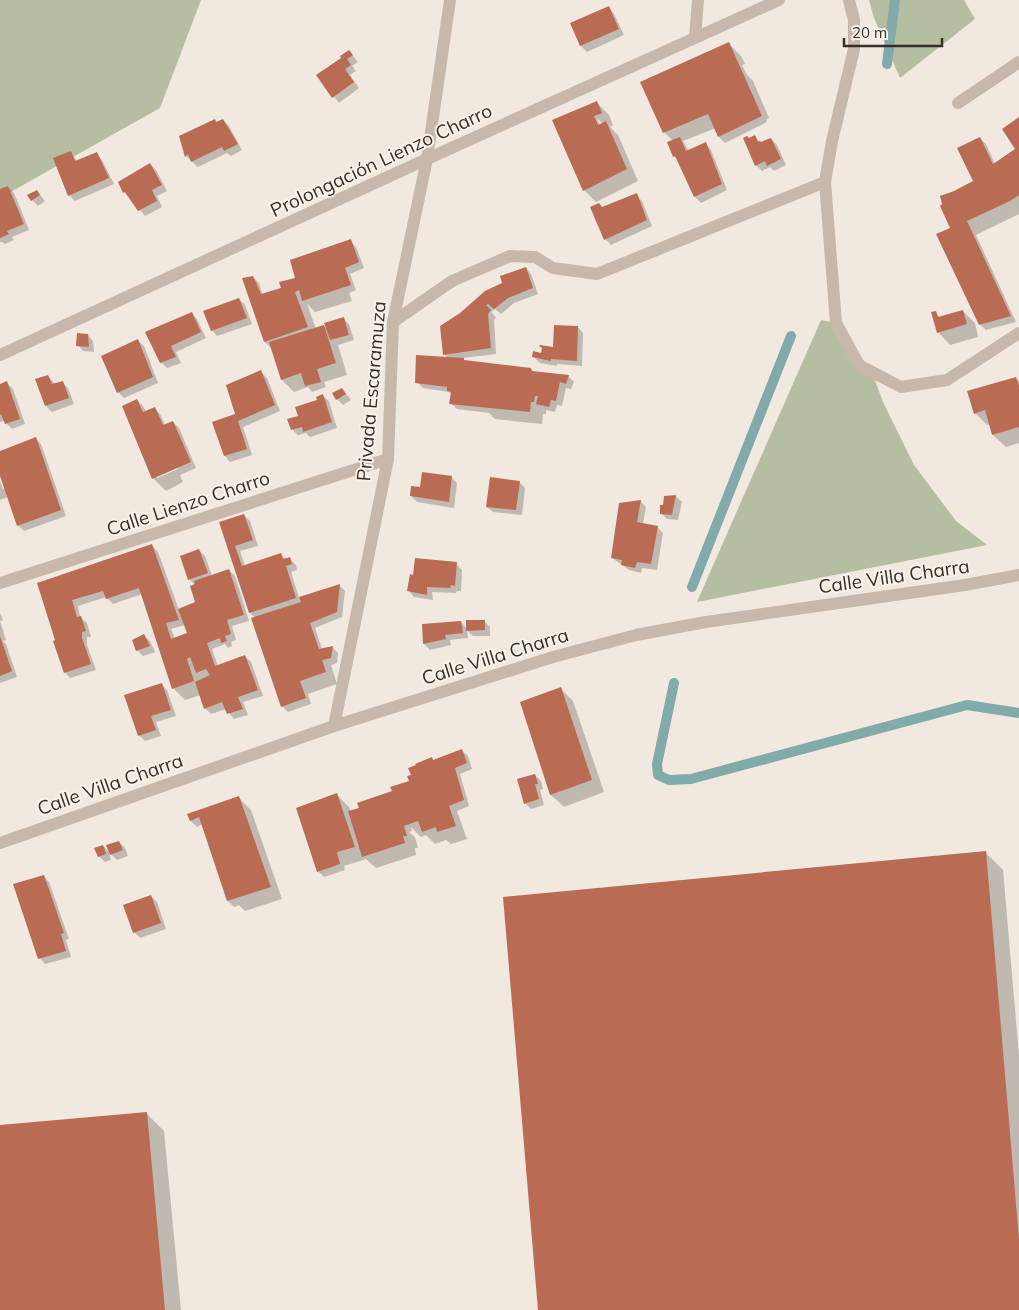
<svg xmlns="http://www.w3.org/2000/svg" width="1019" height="1310" font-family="Mulish,sans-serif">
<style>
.green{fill:#b5bea1}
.shadow{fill:#0003;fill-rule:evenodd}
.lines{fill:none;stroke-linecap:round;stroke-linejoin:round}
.stream{stroke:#81aaab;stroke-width:10}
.building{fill:#ba6b54}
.minor{stroke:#c8b8ac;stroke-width:12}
.labels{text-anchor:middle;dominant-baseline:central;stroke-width:4;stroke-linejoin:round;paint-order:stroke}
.street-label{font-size:19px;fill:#372e2a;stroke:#f8f2eb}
</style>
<rect width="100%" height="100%" fill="#f1e8df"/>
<g class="green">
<path d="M0,0H201L160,108L0,198Z"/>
<path d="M869,0H964L975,19L900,78L874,18Z"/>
<path d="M821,320L836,323L872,372L883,402L914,465L956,521L987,545L697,602Z"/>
</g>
<g class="shadow">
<path d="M609,8L614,14L624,35L587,52L581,46L572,24Z"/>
<path d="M728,43L741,56L745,64L742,65L747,75L753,81L769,118L766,120L767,122L725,143L719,137L716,128L683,141L689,151L706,144L711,150L727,190L701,203L695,197L679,161L674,156L673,141L664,132Z"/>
<path d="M349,51L358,62L352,66L356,71L350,75L359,88L339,103L318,76L343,58Z"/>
<path d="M597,103L609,115L613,125L610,127L618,135L638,181L596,202L584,190L577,117ZM597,118L603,124L600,125Z"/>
<path d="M215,120L218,123L223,120L229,126L242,150L231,156L227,153L198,167L186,156L180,137Z"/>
<path d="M1019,120V214L976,235L1016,322L986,330L980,324L952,229L975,182L980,138L986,144L995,164L1017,150Z"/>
<path d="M755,137L761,143L771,139L777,145L786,165L774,171L770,167L762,171L756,165L749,140Z"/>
<path d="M70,152L78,162L96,154L102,160L114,184L75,201L69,195Z"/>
<path d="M150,164L156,170L167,191L157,196L162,207L145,216L130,198L124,192Z"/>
<path d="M8,187L14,193L29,230L12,237L14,240L5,244L2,242H0V190Z"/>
<path d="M37,191L45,201L38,206L32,200Z"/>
<path d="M636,195L642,201L652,226L611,245L605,239L603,208Z"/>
<path d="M350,241L356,247L364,268L350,274L356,290L349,293L352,301L315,312L307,304L316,329L324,326L328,330L343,319L349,324L354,340L338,345L347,375L324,382L326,387L312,392L308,387L294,392L282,380L273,350L265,342L253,277L259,283L263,295L282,288Z"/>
<path d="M526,268L531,274L538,294L514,303L501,314L495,309L491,312L496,317L494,320L496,354L463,358L466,362L531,370L534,372L568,376L574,382L571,389L566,388L562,406L557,405L555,412L546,410V414H543L542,424L495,419L489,413L457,409L451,403L452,395L449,392L423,388L417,382L448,358L444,354L503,284Z"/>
<path d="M239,299L245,305L252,324L217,336L212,330Z"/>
<path d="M963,311L975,323L978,337L950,345L938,332L936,313L940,318Z"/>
<path d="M191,313L197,319L206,338L176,352L181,363L167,368L161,362Z"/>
<path d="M578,327L583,333L582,366L557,364V366L540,363L534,357L554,348Z"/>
<path d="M88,335L93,341L94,352L83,351L78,345Z"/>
<path d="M138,341L144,346L158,383L124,398L118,392Z"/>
<path d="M261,372L267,378L280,411L243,427L252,455L230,462L225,456L237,415Z"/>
<path d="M48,376L55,384L62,382L68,388L74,404L52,412L46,406L37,380Z"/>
<path d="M1016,378L1019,381V443L1006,447L993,435L990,424L987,425L975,413Z"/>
<path d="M7,383L13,389L25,424L12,429L4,421L0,422V385Z"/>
<path d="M342,389L351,400L343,405L337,399Z"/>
<path d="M323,396L329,401L337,428L310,437L306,433L298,435L292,429L300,417Z"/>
<path d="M137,400L143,406L146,412L155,409L160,414L165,425L173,422L179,428L196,468L180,475L183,482L166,491L153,478L138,443ZM177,466L178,469L157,478V476Z"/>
<path d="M35,438L41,444L66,516L24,531L18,525L8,497L0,500V481L3,489L5,488L0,473V452Z"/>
<path d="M451,477L457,483L454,508L417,502L411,496L421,489Z"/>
<path d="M519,482L525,488L522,515L493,512L487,507Z"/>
<path d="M676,496L682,502L678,520L667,519L661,513L664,506L665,498Z"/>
<path d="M640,501L646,507L643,524L657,527L663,533L657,570L642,568L641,573L629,570L612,558Z"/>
<path d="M244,515L250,521L258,546L240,551L245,566L281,554L286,560L290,559L296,565L297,570L291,572L299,598L340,586L345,591L342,617L315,628L322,649L332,647L338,653L337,663L331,665L337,684L308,694L311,704L288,712L282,706L255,618L250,613L220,523Z"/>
<path d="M152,546L158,552L179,610L197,603L195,585L189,579L199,550L205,556L212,576L229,570L235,576L249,621L232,626L236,640L231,642L232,646L228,648L225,644L212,649L218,666L245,656L251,662L263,696L243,702L248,715L234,719L226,709L211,714L205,708L201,695L185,700L173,688L142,594L113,604L106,597L78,606L80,617L87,623L91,637H87V645L96,670L70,678L65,672L57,641L38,584ZM185,625L189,634L175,639L171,629Z"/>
<path d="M456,564L462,570L461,591H457L456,593L432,592L433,600L414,597L409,591Z"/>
<path d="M0,613L3,620L0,621Z"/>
<path d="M0,621L6,640L3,641L6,644L17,677L0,683Z"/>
<path d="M484,621L490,627V636H473L467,630L468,638L450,640L451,645L430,650L424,644L423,625L461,622L467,629Z"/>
<path d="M144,636L150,641L155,652L143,656L137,650Z"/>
<path d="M161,684L167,690L176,716L156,722L161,736L145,741L139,735Z"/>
<path d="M561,689L573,701L604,792L564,807L551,795L522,702Z"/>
<path d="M462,751L468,756L472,769L460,774L469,806L457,811L467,839L451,844L446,840L435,844L426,835L421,837L411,827L412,831L409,832L415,837L418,848H415L416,855L376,868L366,859L344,866L345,870L324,877L318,871L337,795L349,807L351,812L361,809L411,781L434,761Z"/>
<path d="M535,775L541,781L543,789L540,790L544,805L531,809L525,803Z"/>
<path d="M239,798L251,810L282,899L245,911L239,905L234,907L228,901L202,824L197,827L191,821L189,815Z"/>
<path d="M119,842L125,848L128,856L117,860L111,854Z"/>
<path d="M103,846L109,852L111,860L105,862L99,856Z"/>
<path d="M985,852L1003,870L1019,1055V1310H539Z"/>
<path d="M43,876L49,882L69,939L66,940L71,957L45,964L40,958Z"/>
<path d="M151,896L157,902L166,929L140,938L134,932Z"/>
<path d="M146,1113L164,1131L181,1310H0V1126Z"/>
</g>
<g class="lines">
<g class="stream">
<path d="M887,64L895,0"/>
<path d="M692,587L791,336"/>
<path d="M674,683L657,764L658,775L669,780L691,779L967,705L1019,713"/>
</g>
</g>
<g class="building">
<path d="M609,6L619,29L580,46L570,23Z"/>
<path d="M729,42L762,116L718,137L708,114L663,133L640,82Z"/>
<path d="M349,50L353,55L347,59L351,65L345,69L354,82L332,98L316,75L341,58L340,56Z"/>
<path d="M597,101L602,113L594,116L598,125L606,121L627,169L583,191L552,120Z"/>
<path d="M1019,117V195L1010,201L967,221L1011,316L979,325L936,234L950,228L940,206L942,204L940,196L954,191L973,181L957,148L980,137L993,164L1015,149L1002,129Z"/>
<path d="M215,119L216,122L223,119L238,144L224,151L222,147L191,162L188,154L185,157L179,136Z"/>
<path d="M755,135L758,142L760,141L761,142L771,138L781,159L767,166L765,161L755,166L743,138L747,136L749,138Z"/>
<path d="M680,137L686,151L706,142L722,184L694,197L675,156L673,157L667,142Z"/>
<path d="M71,151L75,161L97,152L109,178L68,196L53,158Z"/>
<path d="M150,163L162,185L152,190L157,201L138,211L125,192L123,193L118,182Z"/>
<path d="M8,186L24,224L7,231L9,234L0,238V189Z"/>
<path d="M37,190L40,195L31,201L27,195Z"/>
<path d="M637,193L647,220L604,240L590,207L599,203L602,207Z"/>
<path d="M351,239L359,262L345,268L351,285L302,301L299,290L295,292L308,327L264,342L242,278L253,276L261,294L281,288L279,282L295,278L290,260Z"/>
<path d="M526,267L533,288L508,298L494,309L488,304L486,305L491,310L488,314L491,348L443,355L440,326L460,313L485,291L502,283L500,276Z"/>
<path d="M239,298L247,318L211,331L203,311Z"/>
<path d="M963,310L967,324L937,333L931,312L936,311L938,317Z"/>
<path d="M192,312L201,332L171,346L176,357L160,363L145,332Z"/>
<path d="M344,317L349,335L330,340L324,323Z"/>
<path d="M324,325L336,363L317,369L321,382L305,386L301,373L281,380L269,342Z"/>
<path d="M554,325L578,326L577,361L551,359V361L532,357L533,351L541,353L542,348L539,346L540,345L553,347Z"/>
<path d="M77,333L88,334L89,347L76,346Z"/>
<path d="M138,339L153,377L117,393L101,356Z"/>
<path d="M416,355L464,358V360L531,368L532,371L569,375L566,384L560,382L556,401L551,400L549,407L536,404L538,396H535L534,402H531L530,412L449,404L451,392L447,391V387L415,383Z"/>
<path d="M261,370L275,405L238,421L247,449L224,456L212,422L235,414L226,385Z"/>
<path d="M48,375L52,384L63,381L69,398L45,406L35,379Z"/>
<path d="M1016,377L1019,386V427L992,435L985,410L974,414L967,391Z"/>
<path d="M7,381L20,419L5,424L1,414L0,415V384Z"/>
<path d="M342,388L346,394L336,400L332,393Z"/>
<path d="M323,394L332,422L303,432L302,427L291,430L287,419L298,416L295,407L317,400L316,397Z"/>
<path d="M137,399L143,412L155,407L163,425L173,421L191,462L152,479L122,406Z"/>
<path d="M36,437L61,510L17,526L0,476V451Z"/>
<path d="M422,472L452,476L449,502L410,496L411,486L420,487Z"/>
<path d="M490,477L520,481L516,510L486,507Z"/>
<path d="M676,495L672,515L660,514V505H663L664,496Z"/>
<path d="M641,500L637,522L658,526L651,564L637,562L635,568L621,565L622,560L611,558L619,503Z"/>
<path d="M244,514L253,540L235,546L242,566L281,553L283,559L290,557L292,564L286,566L296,598L249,613L219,522Z"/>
<path d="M152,544L179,620L166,623L171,639L187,633L178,609L195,602L190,586L195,584L194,581L229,569L244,615L227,620L231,634L225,636L227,641L221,643L220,638L207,643L215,666L245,655L258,690L238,697L243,709L227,714L222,702L204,709L195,682L210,675L206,669L196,673L190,657L187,659L194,681L172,689L139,588L106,599L103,591L72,600L77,617L81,616L86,631L82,632V638L91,664L64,673L53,641L55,640L37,583Z"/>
<path d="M199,549L208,573L188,580L180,556Z"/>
<path d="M415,558L457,562L455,586L451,585L450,588L427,587V595L407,591L410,574L413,575Z"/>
<path d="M340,584L337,612L310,623L319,649L333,646L331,658L322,660L326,672L300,681L306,698L281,707L251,618L301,602L299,597Z"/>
<path d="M466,620H485V630L466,631Z"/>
<path d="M461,621L463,633L445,635L446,639L423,644L422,624Z"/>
<path d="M144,634L150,646L136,651L132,640Z"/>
<path d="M0,636L12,671L0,676Z"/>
<path d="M162,683L171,710L151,716L156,730L138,736L124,695Z"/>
<path d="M561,687L592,780L550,795L520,702Z"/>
<path d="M462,749L467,763L455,768L464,800L449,806L456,826L437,832L436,827L422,832L418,821L404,826L407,836H403L405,843L362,857L348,811L359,808L357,803L392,791L390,787L409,781L407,776L411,775L408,768L416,765L415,764L432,757L433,760Z"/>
<path d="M535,774L538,784H535L539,799L524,804L517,779Z"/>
<path d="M337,793L355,847L337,852L340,864L317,872L296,808Z"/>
<path d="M239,796L271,887L227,901L199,817L190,821L187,814Z"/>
<path d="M119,841L123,850L110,855L106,845Z"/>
<path d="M103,845L106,854L98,857L94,848Z"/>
<path d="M986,851L1019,1239V1310H538L503,897Z"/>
<path d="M44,875L64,933L61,934L66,951L38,959L13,884Z"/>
<path d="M151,895L161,923L133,933L123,905Z"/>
<path d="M147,1112L165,1310H0V1125Z"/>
</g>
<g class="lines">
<g class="minor">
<path d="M849,0L854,20V49L832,141L825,182L836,323L859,365L901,387L947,380L1019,333"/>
<path d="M695,38L698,0"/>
<path d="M958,103L1019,62"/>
<path d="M393,322L452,281L510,256L535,257L553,268L597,274L825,182"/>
<path d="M0,355L427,159L779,0"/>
<path d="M0,583L388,459"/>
<path d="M334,726L388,459L393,322L427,159L450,0"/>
<path d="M0,843L334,726L553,657L636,635L706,622L965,585L1019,575"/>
</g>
</g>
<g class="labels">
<g class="street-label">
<text transform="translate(381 160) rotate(-25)">Prolongación Lienzo Charro</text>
<text transform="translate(371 391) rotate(-85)">Privada Escaramuza</text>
<text transform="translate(188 503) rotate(-18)">Calle Lienzo Charro</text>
<text transform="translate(894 576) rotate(-8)">Calle Villa Charra</text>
<text transform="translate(495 656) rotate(-17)">Calle Villa Charra</text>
<text transform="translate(110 784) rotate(-19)">Calle Villa Charra</text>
</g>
</g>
<path d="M844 38v8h98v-8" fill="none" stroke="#372e2a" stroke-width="2.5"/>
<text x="852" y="38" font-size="15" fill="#372e2a" stroke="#f8f2eb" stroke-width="4" paint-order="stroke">20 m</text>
</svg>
